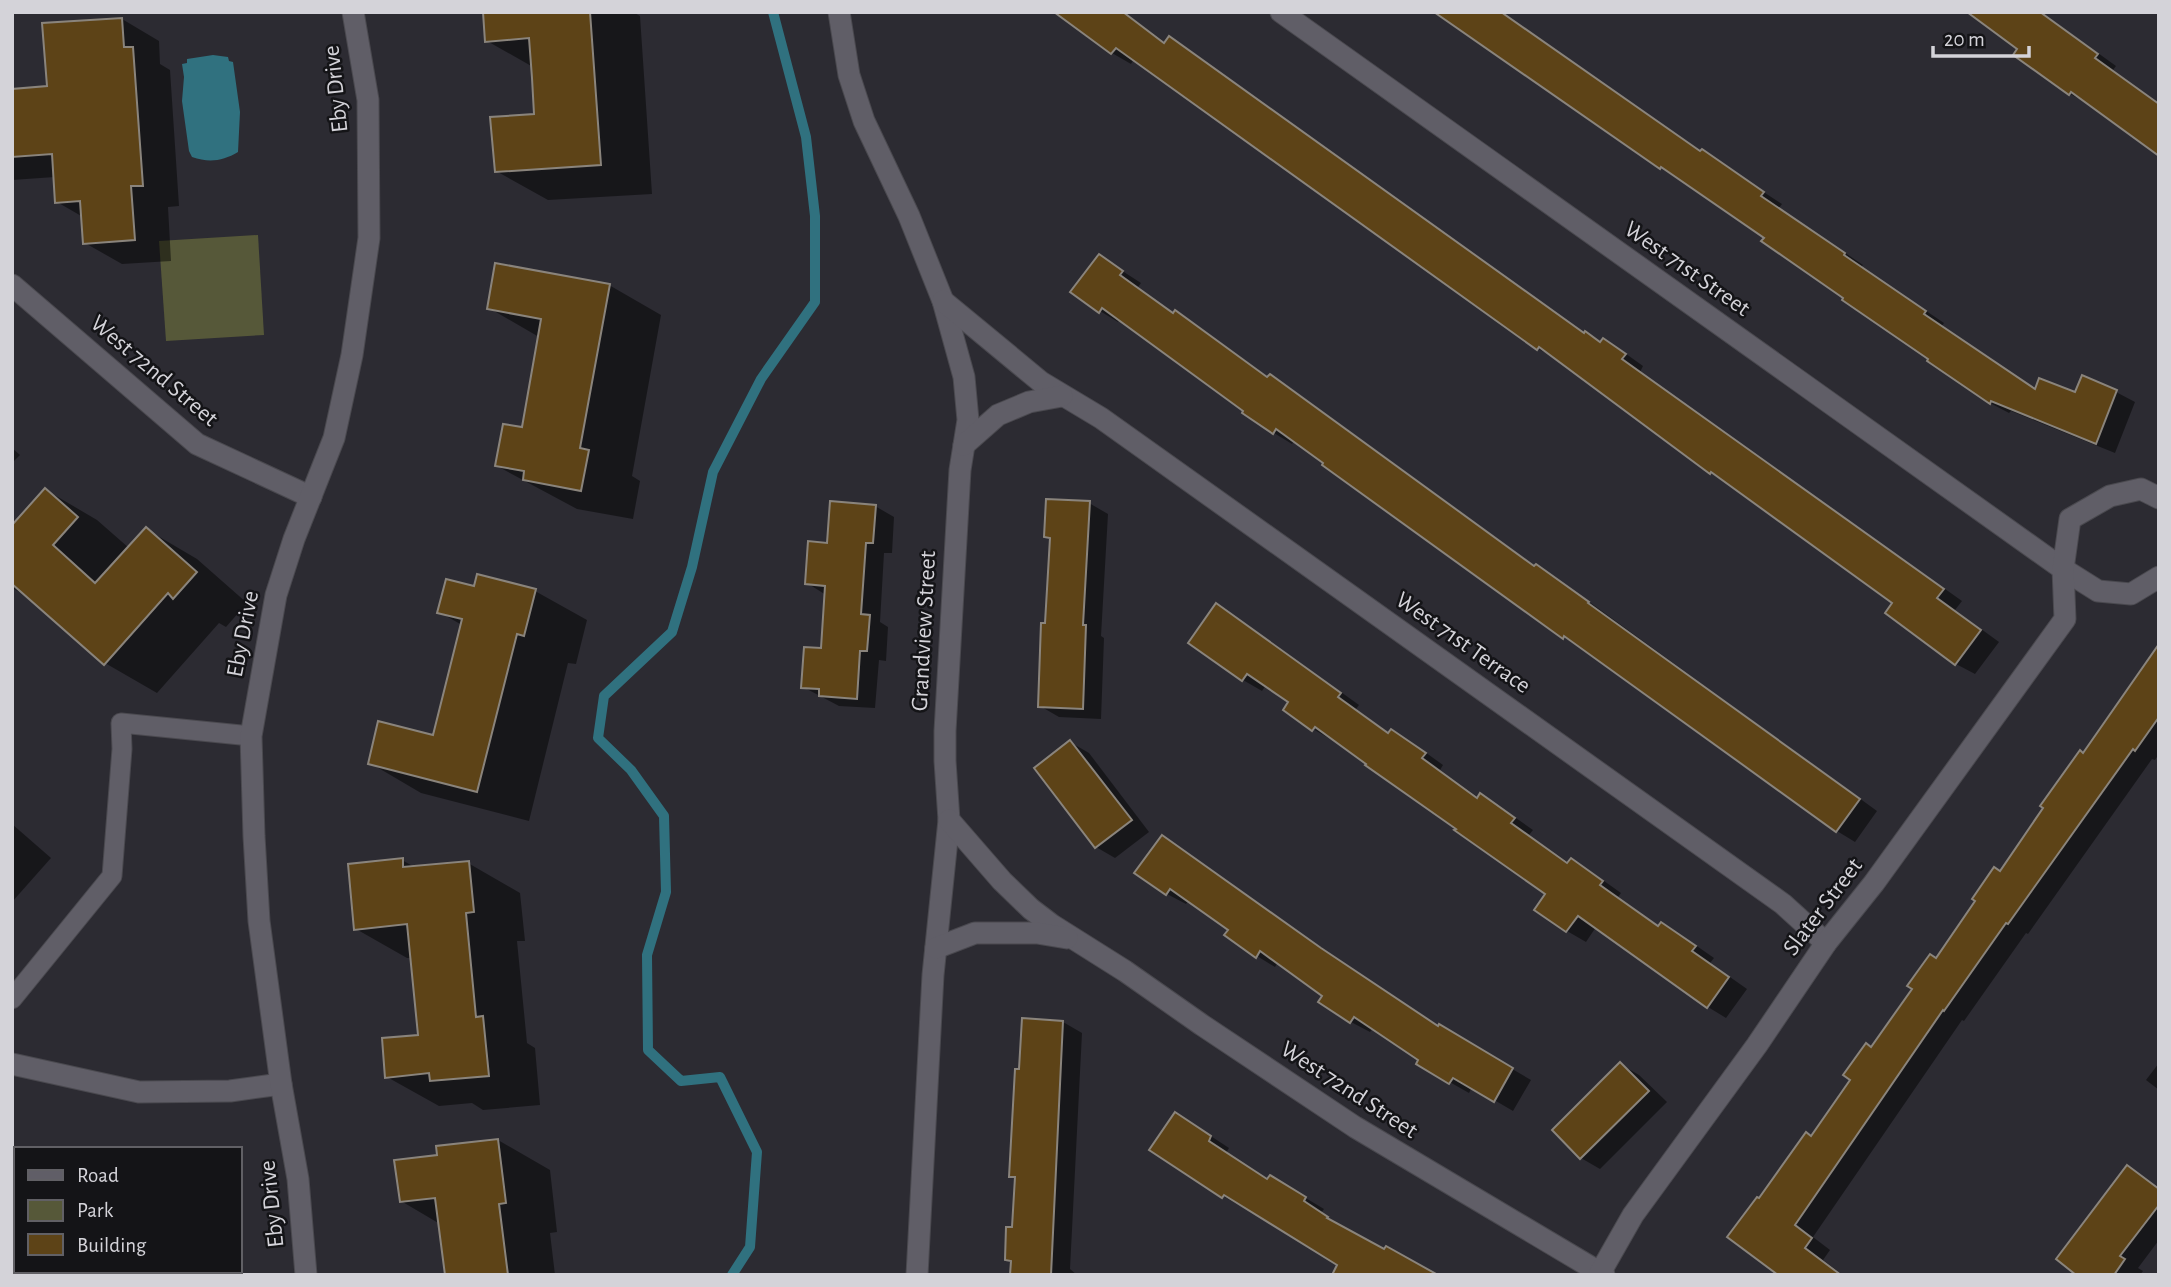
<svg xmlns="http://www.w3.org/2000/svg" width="2171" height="1287" font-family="'Alegreya Sans',sans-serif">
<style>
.green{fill:#565839}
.water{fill:#30717f}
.shadow{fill:#0007}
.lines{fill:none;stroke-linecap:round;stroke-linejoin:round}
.stream{stroke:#30717f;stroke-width:10}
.building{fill:#5d4317;stroke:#8a847c;stroke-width:2}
.service-casing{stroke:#4a494f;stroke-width:21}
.minor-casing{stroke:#4a494f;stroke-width:23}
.service{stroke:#605e67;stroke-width:19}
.minor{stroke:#605e67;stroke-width:21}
.labels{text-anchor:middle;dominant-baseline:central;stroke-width:5;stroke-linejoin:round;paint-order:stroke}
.street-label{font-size:24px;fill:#d4d3d9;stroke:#141417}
</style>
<rect width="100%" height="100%" fill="#2c2b32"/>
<path class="green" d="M258,235L264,335L166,341L159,241Z"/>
<path class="water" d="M213,55L228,57L229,61L233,62L240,112L238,152C223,161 209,163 192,157L189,151L182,101L184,77L182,64L187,63V59Z"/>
<g class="shadow">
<path d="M485,12H633L640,16L652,194L548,200L496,171L536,115L533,67L487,41Z"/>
<path d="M1057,12H1124L1166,43L1169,38L1188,49L1585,334L1622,351L1643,366L1640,372L1962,601L1955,610L1999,642L1975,674L1956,664L1887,613L1894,603L1728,482L1711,472L1557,358L1538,349L1134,59L1131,64L1112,53Z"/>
<path d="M1500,12L1702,152L1782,204L1779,208L1863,265L1861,267L1944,323L1942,326L2036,390L2076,395L2083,378L2116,392L2135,402L2115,453L2011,411L2009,413L1990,403L1766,237Z"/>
<path d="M1970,12H2041L2116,66L2113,70L2159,103V154L2089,104L2070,94L2020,49Z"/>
<path d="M122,19L159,41L160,64L170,70L179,206L168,207L171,261L122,264L85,243L83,217L57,202L55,177L12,180V90L48,88Z"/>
<path d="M1099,256L1141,283L1138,287L1174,314L1194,323L1269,378L1270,376L1289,387L1536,567L1555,577L1877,811L1855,842L1837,831L1582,648L1564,637L1294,441L1292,444L1274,433L1120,319L1118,322L1100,311Z"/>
<path d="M609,285L661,315L632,476L640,481L633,519L577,509L497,466L523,429L539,337L489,308Z"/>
<path d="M12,448L20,455L12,463Z"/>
<path d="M46,490L97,520L129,548L146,529L197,559L247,603L226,627L219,623L157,693L105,663L34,600L12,588V519L17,522Z"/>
<path d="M1089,503L1108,514L1101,636L1104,638L1101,719L1059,717L1040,706L1052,540L1046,536Z"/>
<path d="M875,506L894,517L892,553H884L880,622L888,627L886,661L879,660L875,708L839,706L803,687L823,650L826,595L807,583L828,544Z"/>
<path d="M475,588L535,591L587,620L576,664L568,663L529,821L421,793L370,763L434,737L462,625L439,612Z"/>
<path d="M1216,606L1235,616L1359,705L1356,709L1390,734L1392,731L1411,742L1443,765L1440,770L1479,798L1481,796L1500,807L1533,830L1529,835L1569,863L1571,860L1590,871L1621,893L1618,897L1660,927L1662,924L1681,935L1714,958L1710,963L1747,989L1726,1018L1708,1007L1596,927L1586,942L1567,931L1536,909L1548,893L1333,738L1332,740L1313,729L1291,702L1266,685L1262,691L1243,680L1190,642Z"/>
<path d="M2159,653V754L2155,760L2152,759L2028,934L2026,933L1964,1021L1962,1020L1813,1237L1830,1250L1823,1260L1843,1275H1781L1760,1200L1812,1138L1872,1048Z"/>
<path d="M1070,742L1089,753L1149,832L1115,858L1096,847Z"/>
<path d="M12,824L51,858L12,902Z"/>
<path d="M1162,837L1181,848L1340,961L1440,1027L1531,1080L1513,1111L1472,1087L1469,1093L1418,1064L1421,1059L1373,1028L1370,1032L1351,1022L1321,1001L1325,995L1278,962L1275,967L1257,956L1231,930L1189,900L1186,904L1167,894Z"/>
<path d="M402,860L416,868L468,863L520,893L525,941H517L527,1043L535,1048L540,1105L483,1110L472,1103L439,1106L387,1077L420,1036L413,958H407L356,929Z"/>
<path d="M1063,1022L1082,1033L1070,1269L1077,1275H1011L1012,1263L1006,1259L1013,1229L1016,1179L1010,1176L1021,1071Z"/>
<path d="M2159,1063V1090L2146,1080Z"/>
<path d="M1620,1064L1639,1075L1667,1102L1600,1169L1581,1158L1554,1130Z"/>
<path d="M1194,1125L1229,1148L1226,1153L1268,1180L1289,1188L1324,1209L1321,1213L1346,1229L1340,1264L1244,1205L1242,1207L1223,1196L1152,1149Z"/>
<path d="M498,1140L550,1170L557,1232L550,1233L555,1275H446L440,1224L401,1201L439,1156Z"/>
<path d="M2128,1168L2159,1188V1240L2138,1268L2143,1271L2140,1275H2079Z"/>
<path d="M12,1238L16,1240V1271H199L198,1275H12Z"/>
</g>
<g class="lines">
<path class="stream" d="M732,1275L750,1247L757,1152L720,1077L681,1081L648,1050L647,955L666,892L664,816L631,770L598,738L604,696L672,632L692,567L713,472L761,379L815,302V216L806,137L773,12"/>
</g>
<g class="building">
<path d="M483,12H590L601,165L495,172L490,117L534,114L532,78L529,38L485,42Z"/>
<path d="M1054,12H1123L1164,43L1169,36L1584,333L1585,331L1600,342L1603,338L1626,354L1622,359L1944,589L1937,598L1981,630L1955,665L1885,613L1892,603L1711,472L1710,474L1539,347L1537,350L1116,48L1111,54Z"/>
<path d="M1434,12H1501L1700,151L1702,149L1764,192L1761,196L1845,253L1844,255L1926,311L1924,314L2035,389L2039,378L2075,392L2082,375L2117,390L2096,444L1991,401L1990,404L1927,361L1928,359L1842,300L1843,298L1761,241L1764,238L1661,167L1660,169Z"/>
<path d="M1967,12H2040L2098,54L2095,58L2159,104V156L2071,92L2069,95L2013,55L2017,49Z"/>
<path d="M122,18L124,47H133L143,186H131L135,240L83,244L80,201L55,203L52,154L12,157V89L47,86L42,23Z"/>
<path d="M1099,254L1123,271L1120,275L1173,313L1175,310L1267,377L1270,374L1534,566L1536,564L1589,602L1588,603L1860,799L1836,832L1564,636L1563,639L1322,465L1323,463L1276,429L1273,434L1242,413L1243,411L1102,308L1099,313L1070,292Z"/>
<path d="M495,263L610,284L580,448L589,450L581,491L523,480L524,471L495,466L503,424L522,427L541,319L487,309Z"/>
<path d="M45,488L78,517L53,545L95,583L146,527L197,572L173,599L168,593L104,665L12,584V525Z"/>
<path d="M1046,499L1090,501L1083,625H1086L1083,709L1038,707L1041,623H1045L1050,538L1044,537Z"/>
<path d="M830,501L876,505L873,543H866L861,614L870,615L867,651H860L857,699L819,696V689L801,688L804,647L821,648L825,586L805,584L808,541L827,543Z"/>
<path d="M477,574L536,589L524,636L517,634L477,792L368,764L378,721L433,735L462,619L437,613L446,579L474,586Z"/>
<path d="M1216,603L1341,693L1338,697L1388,733L1391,729L1426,753L1422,758L1477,798L1480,793L1515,818L1511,823L1567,863L1571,858L1603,881L1600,885L1658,926L1661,922L1696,946L1692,951L1729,977L1707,1008L1578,916L1566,932L1534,910L1545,894L1454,830L1456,829L1365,765L1366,764L1315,727L1312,731L1283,710L1288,702L1247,674L1242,681L1188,643Z"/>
<path d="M2159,644V717L2135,751L2133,749L2008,924L2006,923L1944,1011L1943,1010L1795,1225L1812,1238L1805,1248L1841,1275H1778L1727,1237L1757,1197L1759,1198L1806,1132L1811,1136L1850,1080L1843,1075L1866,1043L1871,1047L1912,989L1907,986L1930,954L1936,958L1975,901L1972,899L1994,867L2000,871L2043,808L2040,806L2080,750L2083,753Z"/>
<path d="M1070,740L1132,820L1095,848L1034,768Z"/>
<path d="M1162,835L1321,948L1438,1026L1439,1024L1513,1068L1494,1102L1453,1078L1449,1084L1416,1064L1418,1060L1354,1017L1350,1023L1318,1002L1322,996L1260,951L1256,958L1224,935L1228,930L1170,889L1166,895L1134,873Z"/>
<path d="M403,858V867L469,861L474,912L466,913L476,1017L483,1016L489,1076L430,1081L429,1073L385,1078L382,1038L418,1035L407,924L354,930L348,864Z"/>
<path d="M1022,1018L1063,1021L1051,1275H1010L1011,1261L1005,1260L1006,1227H1012L1015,1177H1009L1015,1069H1019Z"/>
<path d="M1620,1062L1649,1091L1580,1159L1552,1130Z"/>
<path d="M1175,1112L1211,1136L1209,1141L1267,1179L1270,1175L1306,1197L1304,1201L1328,1217L1327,1218L1384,1249L1386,1246L1438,1275H1332L1337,1265L1224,1195L1222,1198L1149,1150Z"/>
<path d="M498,1139L506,1203L499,1204L508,1275H445L435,1198L400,1202L394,1160L437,1155L436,1146Z"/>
<path d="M2127,1165L2159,1189V1205L2120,1256L2125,1259L2114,1275H2076L2056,1259Z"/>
</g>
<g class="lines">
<g class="service-casing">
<path id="service" d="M12,999L112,876L122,749L121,723L251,736"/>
</g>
<g class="minor-casing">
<g id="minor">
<path d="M839,12L849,75L864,121L909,216L943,301L964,377L968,420L960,470L945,731V761L949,820L933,975L917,1275"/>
<path d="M1281,12L2063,569L2098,591L2131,594L2159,577"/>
<path d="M12,285L197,444L311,497"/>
<path d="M943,301L1041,382L1101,418L1783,904L1826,943"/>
<path d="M964,445L998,415L1029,402L1062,396"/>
<path d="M949,820L1002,881L1031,909L1052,925L1125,971L1202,1025L1355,1127L1604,1275"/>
<path d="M936,948L975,933H1037L1067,938"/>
<path d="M12,1064L139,1092L230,1091L281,1084"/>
<path d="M1600,1273L1633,1215L1757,1045L1826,943L1874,883L2065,619L2063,569L2070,519L2110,496L2141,489L2159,498"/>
<path d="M306,1275L298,1179L281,1084L259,921L254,836L251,736L276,595L294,539L334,438L352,355L369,238L368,100L353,12"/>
</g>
</g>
<use href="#service" class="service"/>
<use href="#minor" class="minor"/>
</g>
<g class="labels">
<g class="street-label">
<text transform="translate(336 89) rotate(-96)">Eby Drive</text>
<text transform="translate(1687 269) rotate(35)">West 71st Street</text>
<text transform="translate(154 371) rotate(40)">West 72nd Street</text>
<text transform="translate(924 631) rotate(-87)">Grandview Street</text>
<text transform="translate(243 634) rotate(-79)">Eby Drive</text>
<text transform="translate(1463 643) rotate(35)">West 71st Terrace</text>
<text transform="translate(1823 907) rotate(-53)">Slater Street</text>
<text transform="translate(1349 1090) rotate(33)">West 72nd Street</text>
<text transform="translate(272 1204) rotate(-96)">Eby Drive</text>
</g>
</g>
<rect width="2171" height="1287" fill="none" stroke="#d4d3d9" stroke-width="28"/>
<rect x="14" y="1147" width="228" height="126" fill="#141417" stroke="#616065" stroke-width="2"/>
<rect x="28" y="1170" width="35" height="10" fill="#605e67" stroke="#616065" stroke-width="2"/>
<text x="77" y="1182" font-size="21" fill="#d4d3d9">Road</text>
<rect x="28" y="1200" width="35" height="21" fill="#565839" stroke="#616065" stroke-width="2"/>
<text x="77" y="1217" font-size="21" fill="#d4d3d9">Park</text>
<rect x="28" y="1234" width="35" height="21" fill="#5d4317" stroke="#616065" stroke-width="2"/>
<text x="77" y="1252" font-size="21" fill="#d4d3d9">Building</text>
<path d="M1933 46v10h96v-10" fill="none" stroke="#d4d3d9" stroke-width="3.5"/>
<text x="1944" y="46" font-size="21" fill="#d4d3d9" stroke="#141417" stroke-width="5" paint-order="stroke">20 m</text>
</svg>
